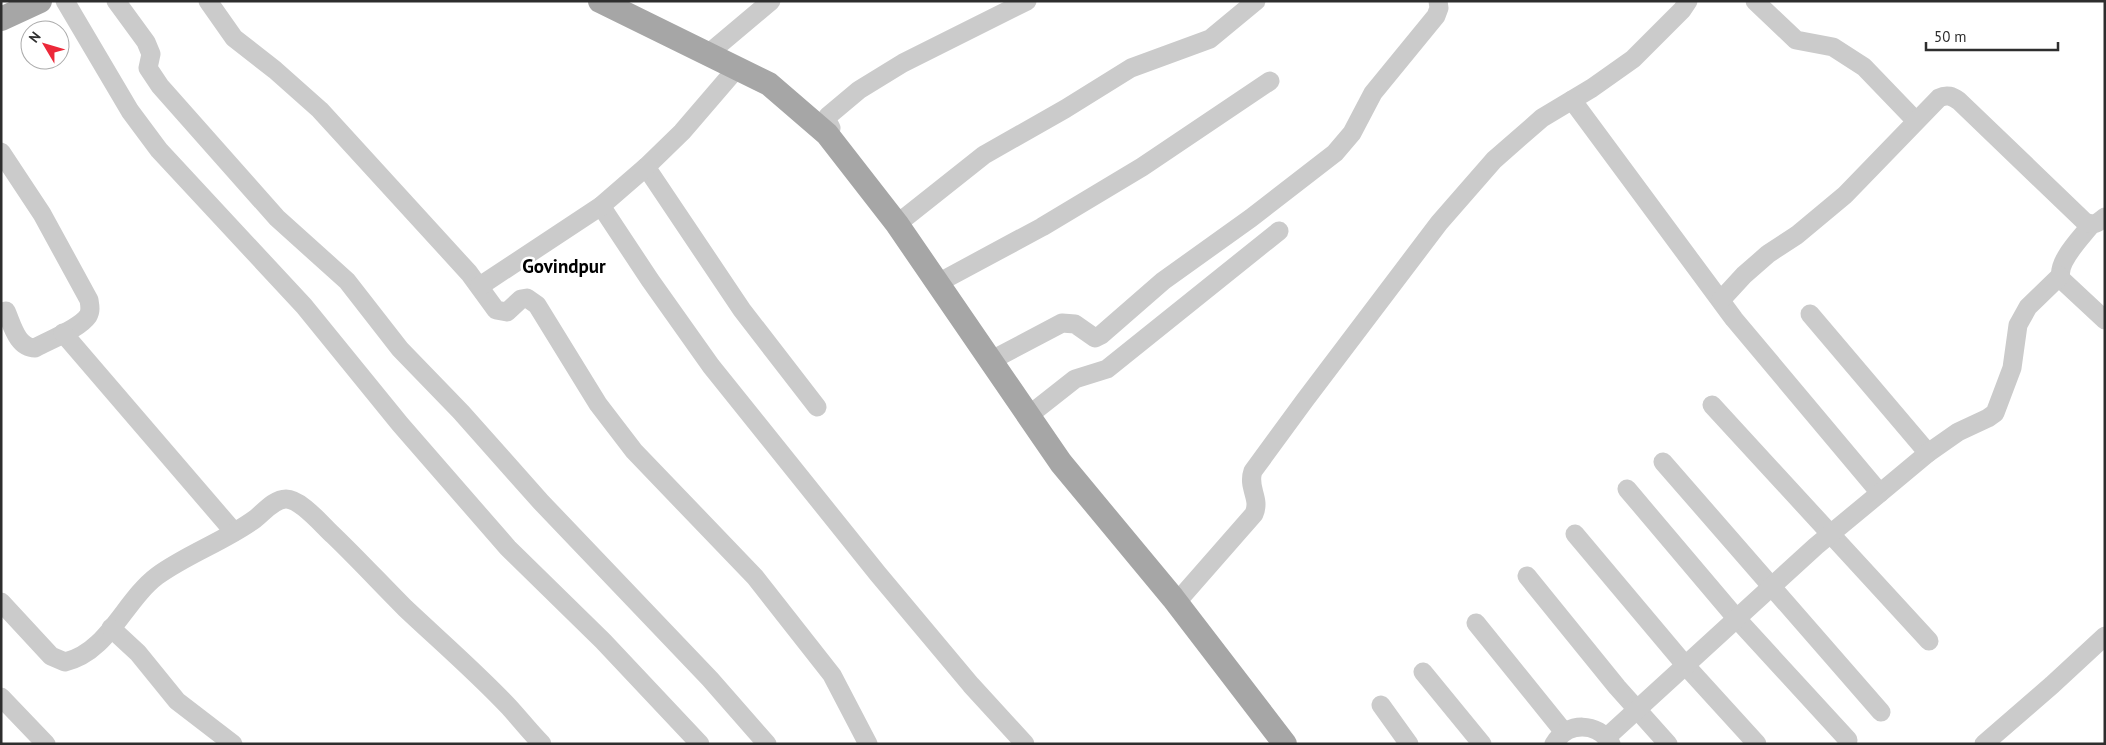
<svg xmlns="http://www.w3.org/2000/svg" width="2106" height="745" font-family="'PT Sans',sans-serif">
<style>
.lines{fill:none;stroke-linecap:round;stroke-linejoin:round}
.minor{stroke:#cbcbcb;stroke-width:19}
.major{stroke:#a6a6a6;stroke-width:24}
.labels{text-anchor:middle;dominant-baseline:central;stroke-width:5;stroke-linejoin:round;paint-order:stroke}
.district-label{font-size:19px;font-weight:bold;fill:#000;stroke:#fff}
</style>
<rect width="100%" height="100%" fill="#fff"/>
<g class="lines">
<g class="minor">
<path d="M65,1L130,111L159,150L304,306L400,424L508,548L603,641L700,744"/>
<path d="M116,1L146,42L151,54L148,68L160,86L277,218L347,281L400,349L461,412L541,502L710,679L767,744"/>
<path d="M208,1L234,38L275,70L320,110L469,273L496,310L507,312L521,299L527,298L537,305L598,404L634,451L755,577L832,675L868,744"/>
<path d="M1755,1L1796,40L1833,47L1864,67L1916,121"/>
<path d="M708,54L771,1"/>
<path d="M1572,100L1734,319L1880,493"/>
<path d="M827,134L831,128L827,120L828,116L859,90L903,63L1027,1"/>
<path d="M1,152L42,214L89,300C90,306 91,311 88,316C79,329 49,340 35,348C17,348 12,324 6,311"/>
<path d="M646,167L742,310L817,407"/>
<path d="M601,206L650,280L711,366L878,574L971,685L1025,744"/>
<path d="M897,224L984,155L1065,109L1131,68L1210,39L1256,1"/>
<path d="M2091,225C2081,238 2054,264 2062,280L2105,320"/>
<path d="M936,284L1042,227L1142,167L1270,81"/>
<path d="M480,286L601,206L646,167L682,132L737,68"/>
<path d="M1721,300L1744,275L1768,254L1797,235L1845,195L1939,98C1947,94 1952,96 1959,101L2085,222C2094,226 2098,223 2105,217"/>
<path d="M1810,314L1928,453"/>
<path d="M63,333L234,532"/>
<path d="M990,361L1062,323L1075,324L1095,338L1101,335L1163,281L1251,218L1335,153L1352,133L1373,93L1436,16L1439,8L1438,1"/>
<path d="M1712,405L1929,641"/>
<path d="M1028,416L1075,379L1107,369L1279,231"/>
<path d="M1663,462L1881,712"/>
<path d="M1627,489L1737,619L1848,740"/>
<path d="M1575,534L1686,666L1757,744"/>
<path d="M1527,576L1617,687L1668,744"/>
<path d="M1,602L51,656L65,662C108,652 124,601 157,576C187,554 225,541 255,519C264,512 274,499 286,499C301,499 322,525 333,535C358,559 381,584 405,608C440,641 476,672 509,707C520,719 530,732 542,744"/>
<path d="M1176,603L1254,514C1261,498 1247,488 1253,471L1305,400L1439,223L1494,160L1542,118L1592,88L1633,59L1682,10L1688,1"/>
<path d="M1476,623L1564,732"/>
<path d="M111,628L138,653L177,701L233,744"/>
<path d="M1423,672L1482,744"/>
<path d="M1,697L46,744"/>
<path d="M1381,705L1409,744"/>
<path d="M1607,737L1816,546L1880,493L1928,453L1958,432L1988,418L1995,413L2012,368L2018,325L2028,307L2060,276"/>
<path d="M1554,744C1567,721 1598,722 1611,744"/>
<path d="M1984,744L2052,685L2105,636"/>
</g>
<g class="major">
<path d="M600,1L769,84L827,134L897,224L1061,463L1173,598L1285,744"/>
<path d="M1,19L40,1"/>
</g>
</g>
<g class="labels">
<g class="district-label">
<text x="564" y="266">Govindpur</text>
</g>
</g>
<rect width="2106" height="745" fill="none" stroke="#2e2e2e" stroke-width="5"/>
<g transform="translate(45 45) rotate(308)"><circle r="24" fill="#ffffff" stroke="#ababab"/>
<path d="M0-4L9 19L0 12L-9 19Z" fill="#ec2839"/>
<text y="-8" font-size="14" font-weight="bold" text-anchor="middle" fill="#2e2e2e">N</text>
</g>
<path d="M1926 42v8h132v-8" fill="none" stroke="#2e2e2e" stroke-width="2.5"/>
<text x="1934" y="42" font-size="15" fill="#2e2e2e" stroke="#ffffff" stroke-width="4" paint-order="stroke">50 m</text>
</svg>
